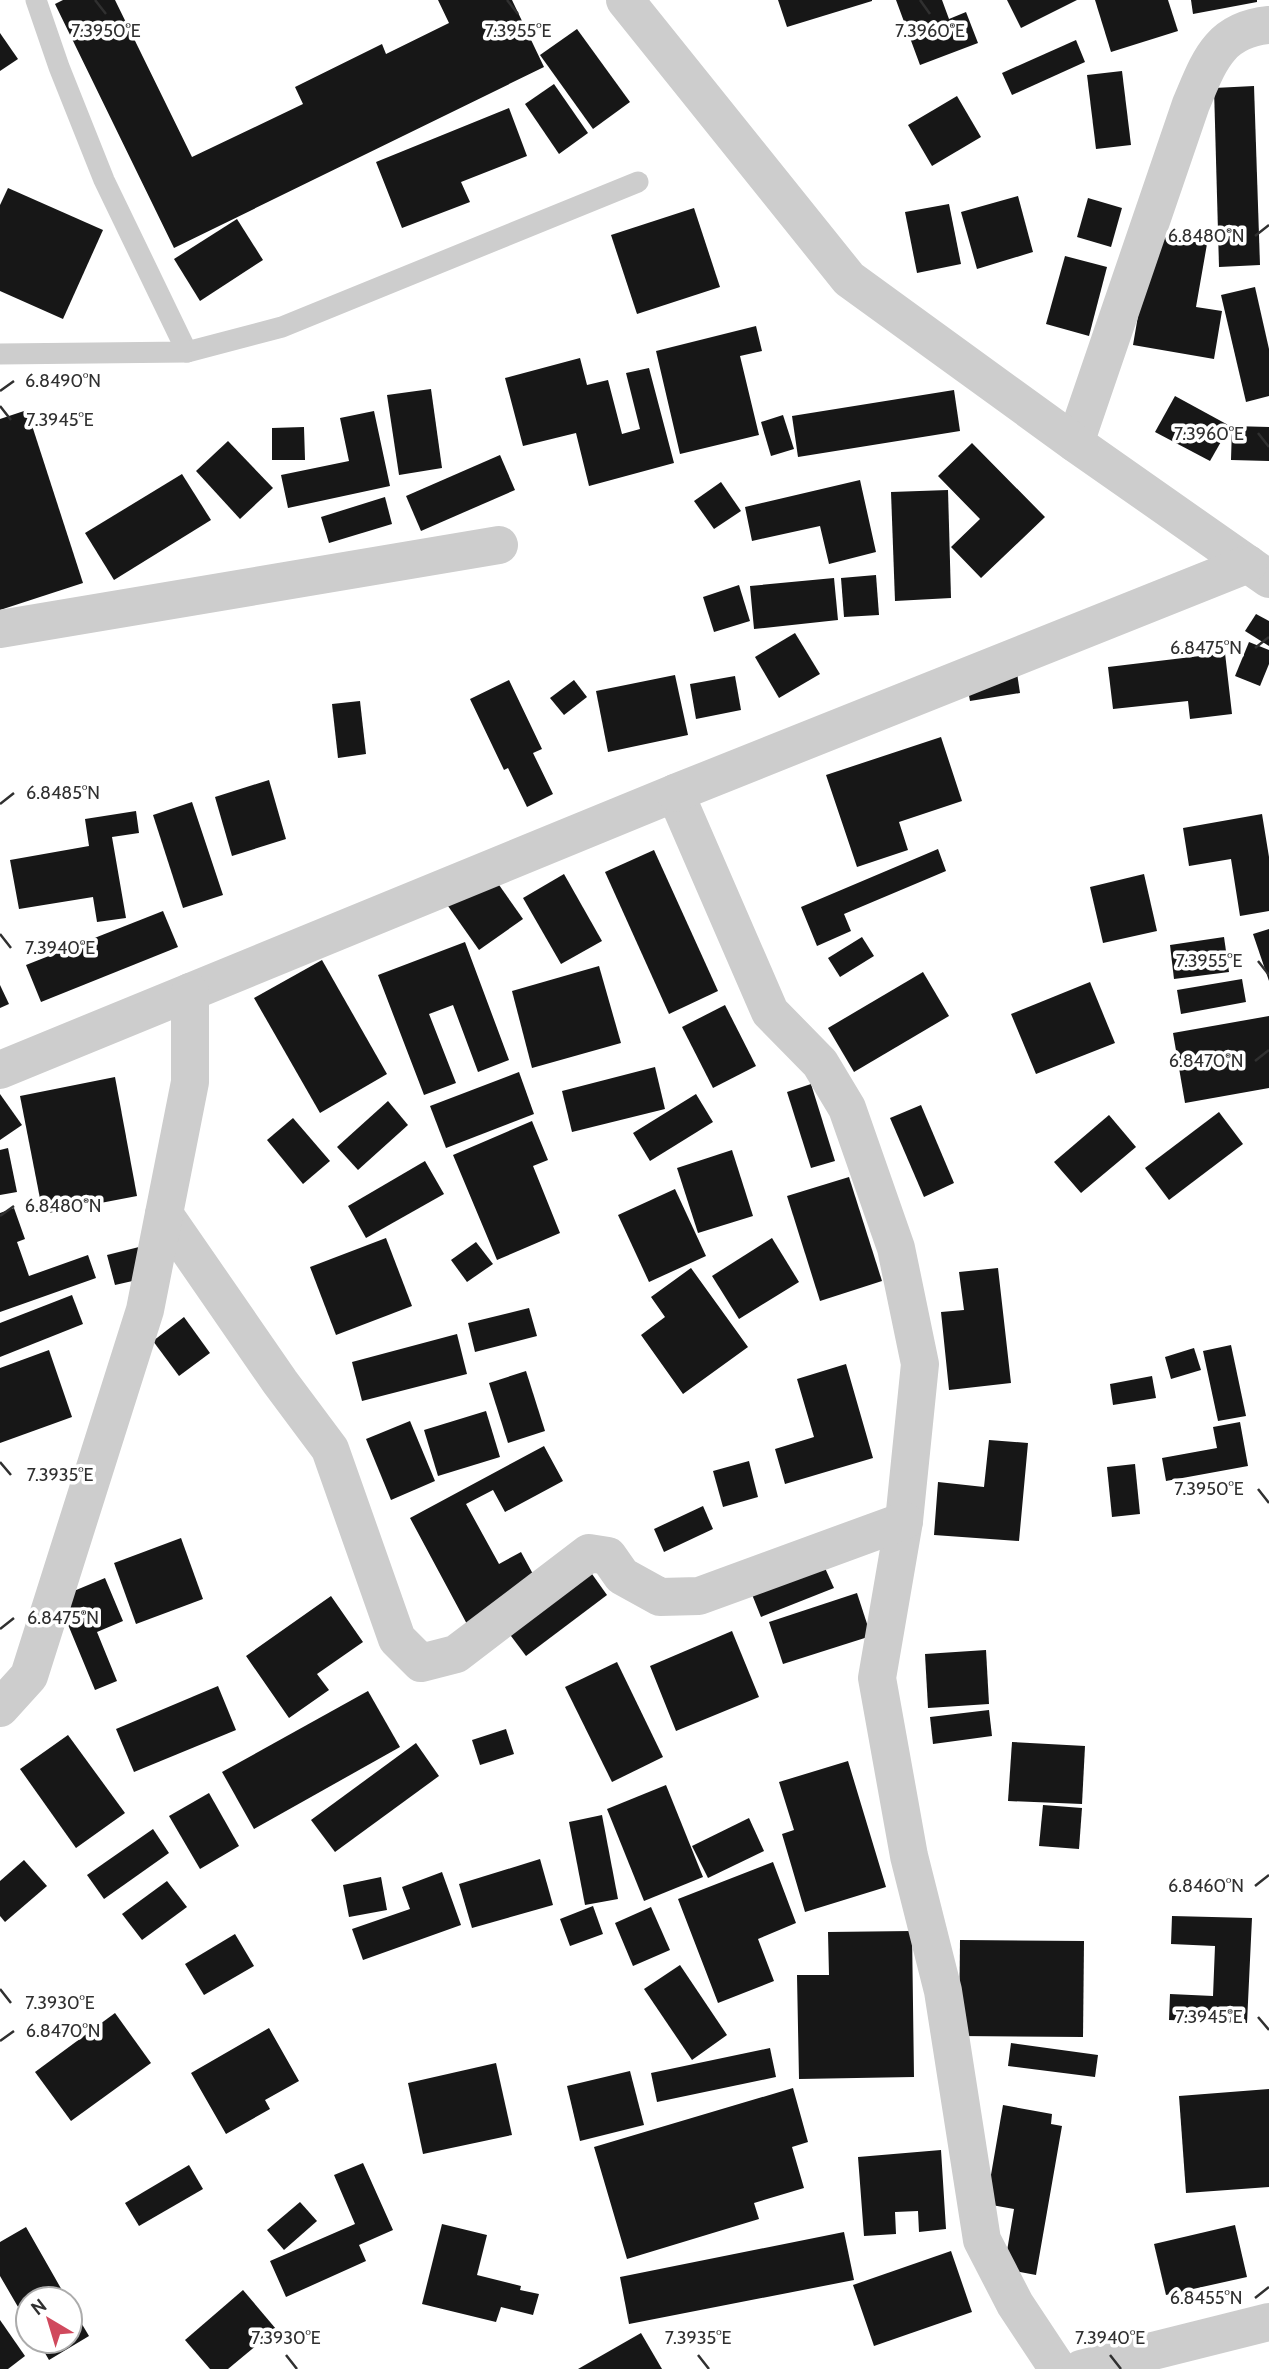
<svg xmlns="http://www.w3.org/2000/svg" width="1269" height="2369" font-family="Cabin,sans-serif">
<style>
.building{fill:#171717}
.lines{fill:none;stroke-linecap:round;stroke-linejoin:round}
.service{stroke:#cdcdcd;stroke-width:21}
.minor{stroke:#cdcdcd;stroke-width:38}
.tertiary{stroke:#cdcdcd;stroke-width:38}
.ticks{fill:none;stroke:#303030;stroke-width:2.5}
.ticks-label{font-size:18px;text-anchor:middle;fill:#303030;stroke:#fff;stroke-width:7;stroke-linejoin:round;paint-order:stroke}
</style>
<rect width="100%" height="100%" fill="#fff"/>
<g class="building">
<path d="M63,0H115L192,157L303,104L295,87L382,44L386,54L449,23L438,0H512L544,67L174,248L55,4Z"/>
<path d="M778,0H872V1L787,27Z"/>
<path d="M896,0H942L949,19L966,12L978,43L920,65Z"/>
<path d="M1007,0H1077L1021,28Z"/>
<path d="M1095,0H1168L1178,31L1111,52Z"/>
<path d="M1191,0H1257V2L1193,14Z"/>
<path d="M577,29L630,102L593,129L540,55Z"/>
<path d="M0,33L18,59L0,71Z"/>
<path d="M1076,40L1085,62L1012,95L1002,73Z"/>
<path d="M1122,71L1131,145L1096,149L1087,75Z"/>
<path d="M554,84L588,133L559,154L525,104Z"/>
<path d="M1254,86L1260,265L1219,267L1214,88Z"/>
<path d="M957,96L981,137L932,166L908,125Z"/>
<path d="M509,108L527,156L461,182L470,202L402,228L376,162Z"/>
<path d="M8,188L103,230L63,319L0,291V205Z"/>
<path d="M1018,196L1033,252L977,269L961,212Z"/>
<path d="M1088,198L1122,208L1111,247L1077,237Z"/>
<path d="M949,204L961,264L917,273L905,212Z"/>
<path d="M694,208L720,287L637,314L611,235Z"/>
<path d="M237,219L263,260L200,301L174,259Z"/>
<path d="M1152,235L1207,244L1196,307L1222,311L1214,359L1133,345Z"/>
<path d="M1065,256L1107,267L1089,336L1046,324Z"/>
<path d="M1255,287L1269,349V396L1246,402L1221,295Z"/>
<path d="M756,326L762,351L740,356L759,435L680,454L656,351Z"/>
<path d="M580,358L587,385L608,380L622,434L640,429L626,373L649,368L674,463L589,486L576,433L523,446L505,378Z"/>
<path d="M431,389L442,468L399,475L387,395Z"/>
<path d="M954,390L960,431L798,457L792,416Z"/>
<path d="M1175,396L1230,426L1210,461L1155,432Z"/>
<path d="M27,410L83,583L0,610V419Z"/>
<path d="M374,411L390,486L288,508L281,475L349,461L340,418Z"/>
<path d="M783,415L794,449L771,456L761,422Z"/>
<path d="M1232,426L1269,427V461L1231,460Z"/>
<path d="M304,427L305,460H272V428Z"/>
<path d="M228,441L273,488L240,519L196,471Z"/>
<path d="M972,443L1045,517L981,578L951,547L980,519L938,476Z"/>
<path d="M500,455L515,490L421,531L406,496Z"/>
<path d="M182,474L211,520L114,580L85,533Z"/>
<path d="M860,480L876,552L829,564L820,526L752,541L745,507Z"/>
<path d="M721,482L741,511L714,529L694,501Z"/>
<path d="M948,490L951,598L895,601L891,492Z"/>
<path d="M385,497L392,524L329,543L321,517Z"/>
<path d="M876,575L879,615L844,617L841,578Z"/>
<path d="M834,578L838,620L754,629L750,586Z"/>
<path d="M739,585L750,621L714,632L703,597Z"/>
<path d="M1256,614L1269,621V646L1245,631Z"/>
<path d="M795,633L820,674L779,698L755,657Z"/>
<path d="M1249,642L1269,650V664L1260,686L1235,676Z"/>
<path d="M1225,653L1232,714L1190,719L1188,701L1113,709L1108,667Z"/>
<path d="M1017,673L1020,693L970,701L966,680Z"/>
<path d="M675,675L688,735L608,752L596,691Z"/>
<path d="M735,676L741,710L696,719L690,684Z"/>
<path d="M509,680L542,749L533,753L553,794L527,807L508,768L504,770L470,699Z"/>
<path d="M574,680L587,697L564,715L550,698Z"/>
<path d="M360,701L366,754L338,758L332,704Z"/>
<path d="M941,737L962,801L899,822L908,850L857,867L826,775Z"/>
<path d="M269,780L286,839L232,856L215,797Z"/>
<path d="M192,802L223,895L183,908L153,815Z"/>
<path d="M136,811L139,833L112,837L126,918L97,922L93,897L19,909L10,860L89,846L85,819Z"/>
<path d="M1262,814L1269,857V911L1240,916L1231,859L1189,866L1183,828Z"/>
<path d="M938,849L946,871L844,914L851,931L817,946L801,907Z"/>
<path d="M654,850L718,991L669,1014L605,872Z"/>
<path d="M564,874L602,941L561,964L523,898Z"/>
<path d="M1144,874L1157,931L1103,943L1090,887Z"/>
<path d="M492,875L523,919L479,950L448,906Z"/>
<path d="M163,911L178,947L41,1002L26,965Z"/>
<path d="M1269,929V981L1253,934Z"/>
<path d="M862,937L874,956L840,977L828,958Z"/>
<path d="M1224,937L1229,972L1174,979L1170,945Z"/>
<path d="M465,942L509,1060L478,1072L453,1005L429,1014L456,1083L424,1095L378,975Z"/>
<path d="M322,960L387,1074L320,1113L254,998Z"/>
<path d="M599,966L621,1043L532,1068L512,991Z"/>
<path d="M923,972L949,1016L854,1072L828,1028Z"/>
<path d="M1242,979L1246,1002L1181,1014L1177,990Z"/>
<path d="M1090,982L1115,1043L1036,1074L1011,1014Z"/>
<path d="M0,985L9,1004L0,1008Z"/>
<path d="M725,1005L756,1066L713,1088L682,1027Z"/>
<path d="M1269,1016V1088L1185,1103L1173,1033Z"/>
<path d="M655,1067L665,1109L572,1132L562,1091Z"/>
<path d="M519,1072L534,1114L446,1148L430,1106Z"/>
<path d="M115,1077L137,1196L43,1214L20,1096Z"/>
<path d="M811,1084L835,1161L811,1168L787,1092Z"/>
<path d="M0,1094L22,1125L0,1140Z"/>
<path d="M696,1094L713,1122L650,1161L633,1133Z"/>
<path d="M388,1101L408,1125L358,1170L337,1147Z"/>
<path d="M921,1105L954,1183L924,1197L890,1118Z"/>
<path d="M1219,1112L1243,1144L1169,1200L1145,1168Z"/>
<path d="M1109,1115L1136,1147L1081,1193L1054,1162Z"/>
<path d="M293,1118L330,1161L303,1184L267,1140Z"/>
<path d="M532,1121L548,1160L533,1166L560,1233L497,1260L453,1155Z"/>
<path d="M8,1148L17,1192L0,1195V1150Z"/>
<path d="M732,1150L753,1216L698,1233L677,1168Z"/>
<path d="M425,1161L444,1194L366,1238L348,1206Z"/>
<path d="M849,1177L882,1281L820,1301L787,1196Z"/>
<path d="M675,1189L706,1256L649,1282L618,1215Z"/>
<path d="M14,1208L25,1239L17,1242L29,1276L88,1255L96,1278L0,1312V1213Z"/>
<path d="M386,1238L412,1306L336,1335L310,1267Z"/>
<path d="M772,1238L799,1282L739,1319L712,1276Z"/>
<path d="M476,1242L493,1264L467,1282L451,1260Z"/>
<path d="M143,1246L150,1277L115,1285L107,1255Z"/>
<path d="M691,1268L748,1347L683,1394L641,1335L665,1317L651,1297Z"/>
<path d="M998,1268L1011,1383L949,1390L941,1312L964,1310L959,1272Z"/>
<path d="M72,1295L83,1324L0,1357V1323Z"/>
<path d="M529,1308L537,1336L475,1352L468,1323Z"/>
<path d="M184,1317L210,1353L179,1376L153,1341Z"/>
<path d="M457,1334L467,1374L362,1401L352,1362Z"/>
<path d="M1231,1345L1246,1416L1218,1421L1203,1351Z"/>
<path d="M1194,1348L1201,1370L1171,1379L1165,1357Z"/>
<path d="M49,1350L72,1417L0,1443V1368Z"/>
<path d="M846,1364L873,1458L785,1484L775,1449L814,1437L797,1379Z"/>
<path d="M526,1371L545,1431L508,1443L489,1383Z"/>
<path d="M1152,1376L1156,1398L1113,1405L1110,1384Z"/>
<path d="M486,1411L500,1457L438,1476L424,1430Z"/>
<path d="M410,1421L435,1481L391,1500L366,1439Z"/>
<path d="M1240,1422L1248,1466L1166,1481L1162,1458L1217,1448L1213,1427Z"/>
<path d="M989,1440L1028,1443L1019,1541L934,1535L938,1482L984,1487Z"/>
<path d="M544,1446L563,1481L505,1512L493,1490L466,1504L499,1564L521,1552L540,1587L468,1626L410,1518Z"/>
<path d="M749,1461L758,1497L723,1507L713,1471Z"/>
<path d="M1135,1464L1140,1514L1112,1517L1107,1467Z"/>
<path d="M703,1506L713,1529L664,1552L654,1529Z"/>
<path d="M181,1538L203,1599L136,1624L114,1563Z"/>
<path d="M821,1559L834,1588L761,1617L749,1587Z"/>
<path d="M587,1567L607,1595L526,1656L505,1628Z"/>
<path d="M105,1578L123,1621L97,1632L117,1681L95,1690L57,1598Z"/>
<path d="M857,1593L871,1636L783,1664L769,1622Z"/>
<path d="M331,1596L363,1642L317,1674L329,1690L289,1718L246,1656Z"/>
<path d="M732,1631L759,1697L676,1731L650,1666Z"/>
<path d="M986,1650L989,1704L928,1708L925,1654Z"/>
<path d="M617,1662L663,1757L612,1782L565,1687Z"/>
<path d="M218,1686L236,1730L134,1772L116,1729Z"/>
<path d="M368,1691L400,1747L254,1829L222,1772Z"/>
<path d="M989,1710L992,1736L933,1744L930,1717Z"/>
<path d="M506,1729L514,1754L480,1765L472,1740Z"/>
<path d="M68,1735L125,1813L76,1848L20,1769Z"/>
<path d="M1012,1742L1085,1746L1082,1804L1008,1801Z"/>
<path d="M416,1743L439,1776L335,1852L311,1820Z"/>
<path d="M848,1761L886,1887L805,1912L782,1834L794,1830L779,1782Z"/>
<path d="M666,1785L703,1877L644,1901L607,1809Z"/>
<path d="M209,1793L239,1846L200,1869L169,1816Z"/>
<path d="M1043,1805L1082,1808L1079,1849L1039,1846Z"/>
<path d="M602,1815L618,1899L585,1905L569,1822Z"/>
<path d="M749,1818L764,1851L708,1878L692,1846Z"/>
<path d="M153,1829L169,1853L104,1899L87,1875Z"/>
<path d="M540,1859L553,1905L472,1928L459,1884Z"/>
<path d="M24,1860L47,1886L5,1922L0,1916V1881Z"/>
<path d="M773,1862L796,1923L758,1939L774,1981L718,2003L678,1899Z"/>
<path d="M442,1872L461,1925L363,1960L352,1929L410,1909L402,1887Z"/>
<path d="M381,1877L387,1910L349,1917L343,1885Z"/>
<path d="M167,1881L187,1907L142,1940L122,1914Z"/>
<path d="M593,1906L603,1934L570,1946L560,1919Z"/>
<path d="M651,1907L670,1950L633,1966L615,1923Z"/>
<path d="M1172,1916L1252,1918L1247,2023L1169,2020L1170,1994L1213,1996L1215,1946L1171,1944Z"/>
<path d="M912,1931L914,2077L799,2079L797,1975H829L828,1932Z"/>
<path d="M235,1934L254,1966L204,1995L185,1964Z"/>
<path d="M960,1940L1084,1941L1083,2037L959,2036Z"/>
<path d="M680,1965L727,2035L692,2060L644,1989Z"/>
<path d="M115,2013L151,2063L71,2121L35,2072Z"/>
<path d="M269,2028L299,2081L265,2100L270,2109L226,2134L191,2073Z"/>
<path d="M1011,2043L1098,2055L1095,2077L1008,2066Z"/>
<path d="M770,2048L776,2077L657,2102L651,2073Z"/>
<path d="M496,2063L512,2135L423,2154L408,2083Z"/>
<path d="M630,2071L644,2125L580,2141L567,2086Z"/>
<path d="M793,2088L808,2142L792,2147L804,2188L754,2203L759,2219L627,2259L594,2147Z"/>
<path d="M1269,2089V2187L1186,2193L1179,2096Z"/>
<path d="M1003,2105L1052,2114L1051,2124L1062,2126L1036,2275L1004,2269L1014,2209L986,2204Z"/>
<path d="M941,2150L946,2229L919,2232L918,2211L895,2212L896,2234L864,2236L858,2157Z"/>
<path d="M363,2163L393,2230L359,2245L366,2261L286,2297L270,2261L355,2224L334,2175Z"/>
<path d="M189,2165L203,2189L139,2226L125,2203Z"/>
<path d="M300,2202L317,2221L284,2250L267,2230Z"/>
<path d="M442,2224L487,2235L477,2275L521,2286L520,2290L539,2294L533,2315L501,2307L496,2322L422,2304Z"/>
<path d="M1235,2225L1247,2277L1166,2295L1154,2244Z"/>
<path d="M26,2227L67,2299H28V2324L0,2276V2242Z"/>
<path d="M844,2232L854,2280L629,2324L620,2277Z"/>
<path d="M951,2251L972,2312L874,2346L853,2285Z"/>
<path d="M243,2290L276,2329L228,2369H210L185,2340Z"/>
<path d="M70,2304L89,2336L49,2360L38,2341H70Z"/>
<path d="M0,2320L25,2356L8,2369H0Z"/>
<path d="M641,2333L662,2369H578Z"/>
</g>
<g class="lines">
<g class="service">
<path d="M36,0L59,67L104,180L187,352"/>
<path d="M0,354L187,352L282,327L638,182"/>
</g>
<g class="minor">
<path d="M1075,443L1191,104C1209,62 1218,30 1269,25"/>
<path d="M0,629L499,545"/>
<path d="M0,1070L675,793L770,1012L820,1063L847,1108L896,1248L920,1364L904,1521L877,1678L909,1856L943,1991L982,2240L1015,2304L1058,2369"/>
<path d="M164,1214L280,1382L330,1449L397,1639L421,1663L456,1654L589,1553L608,1556L622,1576L660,1597L699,1596L904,1521"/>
<path d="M0,1708L29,1676L145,1310L190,1082V992"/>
<path d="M1081,2369L1269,2322"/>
</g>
<g class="tertiary">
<path d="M625,0L849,279L1075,443L1269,579"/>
<path d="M675,793L1248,564"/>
</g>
</g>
<path class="ticks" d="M95,0L106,14M507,0L518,14M920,0L930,14M1255,236L1269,225M0,391L14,381M0,406L11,420M1258,433L1269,447M1255,648L1269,637M0,804L14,793M0,934L11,948M1258,961L1269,975M1255,1061L1269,1050M0,1216L14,1206M0,1462L11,1475M1258,1489L1269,1503M0,1629L14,1618M1255,1886L1269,1875M0,1989L11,2003M1258,2017L1269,2030M0,2041L14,2031M1255,2298L1269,2287M286,2355L297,2369M698,2355L709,2369M1110,2355L1121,2369"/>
<g class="ticks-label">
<text x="106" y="37">7.3950°E</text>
<text x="518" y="37">7.3955°E</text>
<text x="930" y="37">7.3960°E</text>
<text x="1206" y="242">6.8480°N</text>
<text x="63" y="387">6.8490°N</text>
<text x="60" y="426">7.3945°E</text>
<text x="1209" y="440">7.3960°E</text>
<text x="1206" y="654">6.8475°N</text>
<text x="63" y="799">6.8485°N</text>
<text x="60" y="954">7.3940°E</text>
<text x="1209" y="967">7.3955°E</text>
<text x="1206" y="1067">6.8470°N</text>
<text x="63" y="1212">6.8480°N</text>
<text x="60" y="1481">7.3935°E</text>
<text x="1209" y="1495">7.3950°E</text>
<text x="63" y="1624">6.8475°N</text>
<text x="1206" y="1892">6.8460°N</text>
<text x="60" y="2009">7.3930°E</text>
<text x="1209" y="2023">7.3945°E</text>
<text x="63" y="2037">6.8470°N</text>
<text x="1206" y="2304">6.8455°N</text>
<text x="286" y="2344">7.3930°E</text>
<text x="698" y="2344">7.3935°E</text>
<text x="1110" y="2344">7.3940°E</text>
</g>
<g transform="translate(49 2320) rotate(322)"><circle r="33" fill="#ffffff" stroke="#acacac" stroke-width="2"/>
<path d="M0-5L12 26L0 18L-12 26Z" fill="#d0495d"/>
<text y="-10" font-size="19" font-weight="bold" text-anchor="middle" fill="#303030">N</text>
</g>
</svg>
